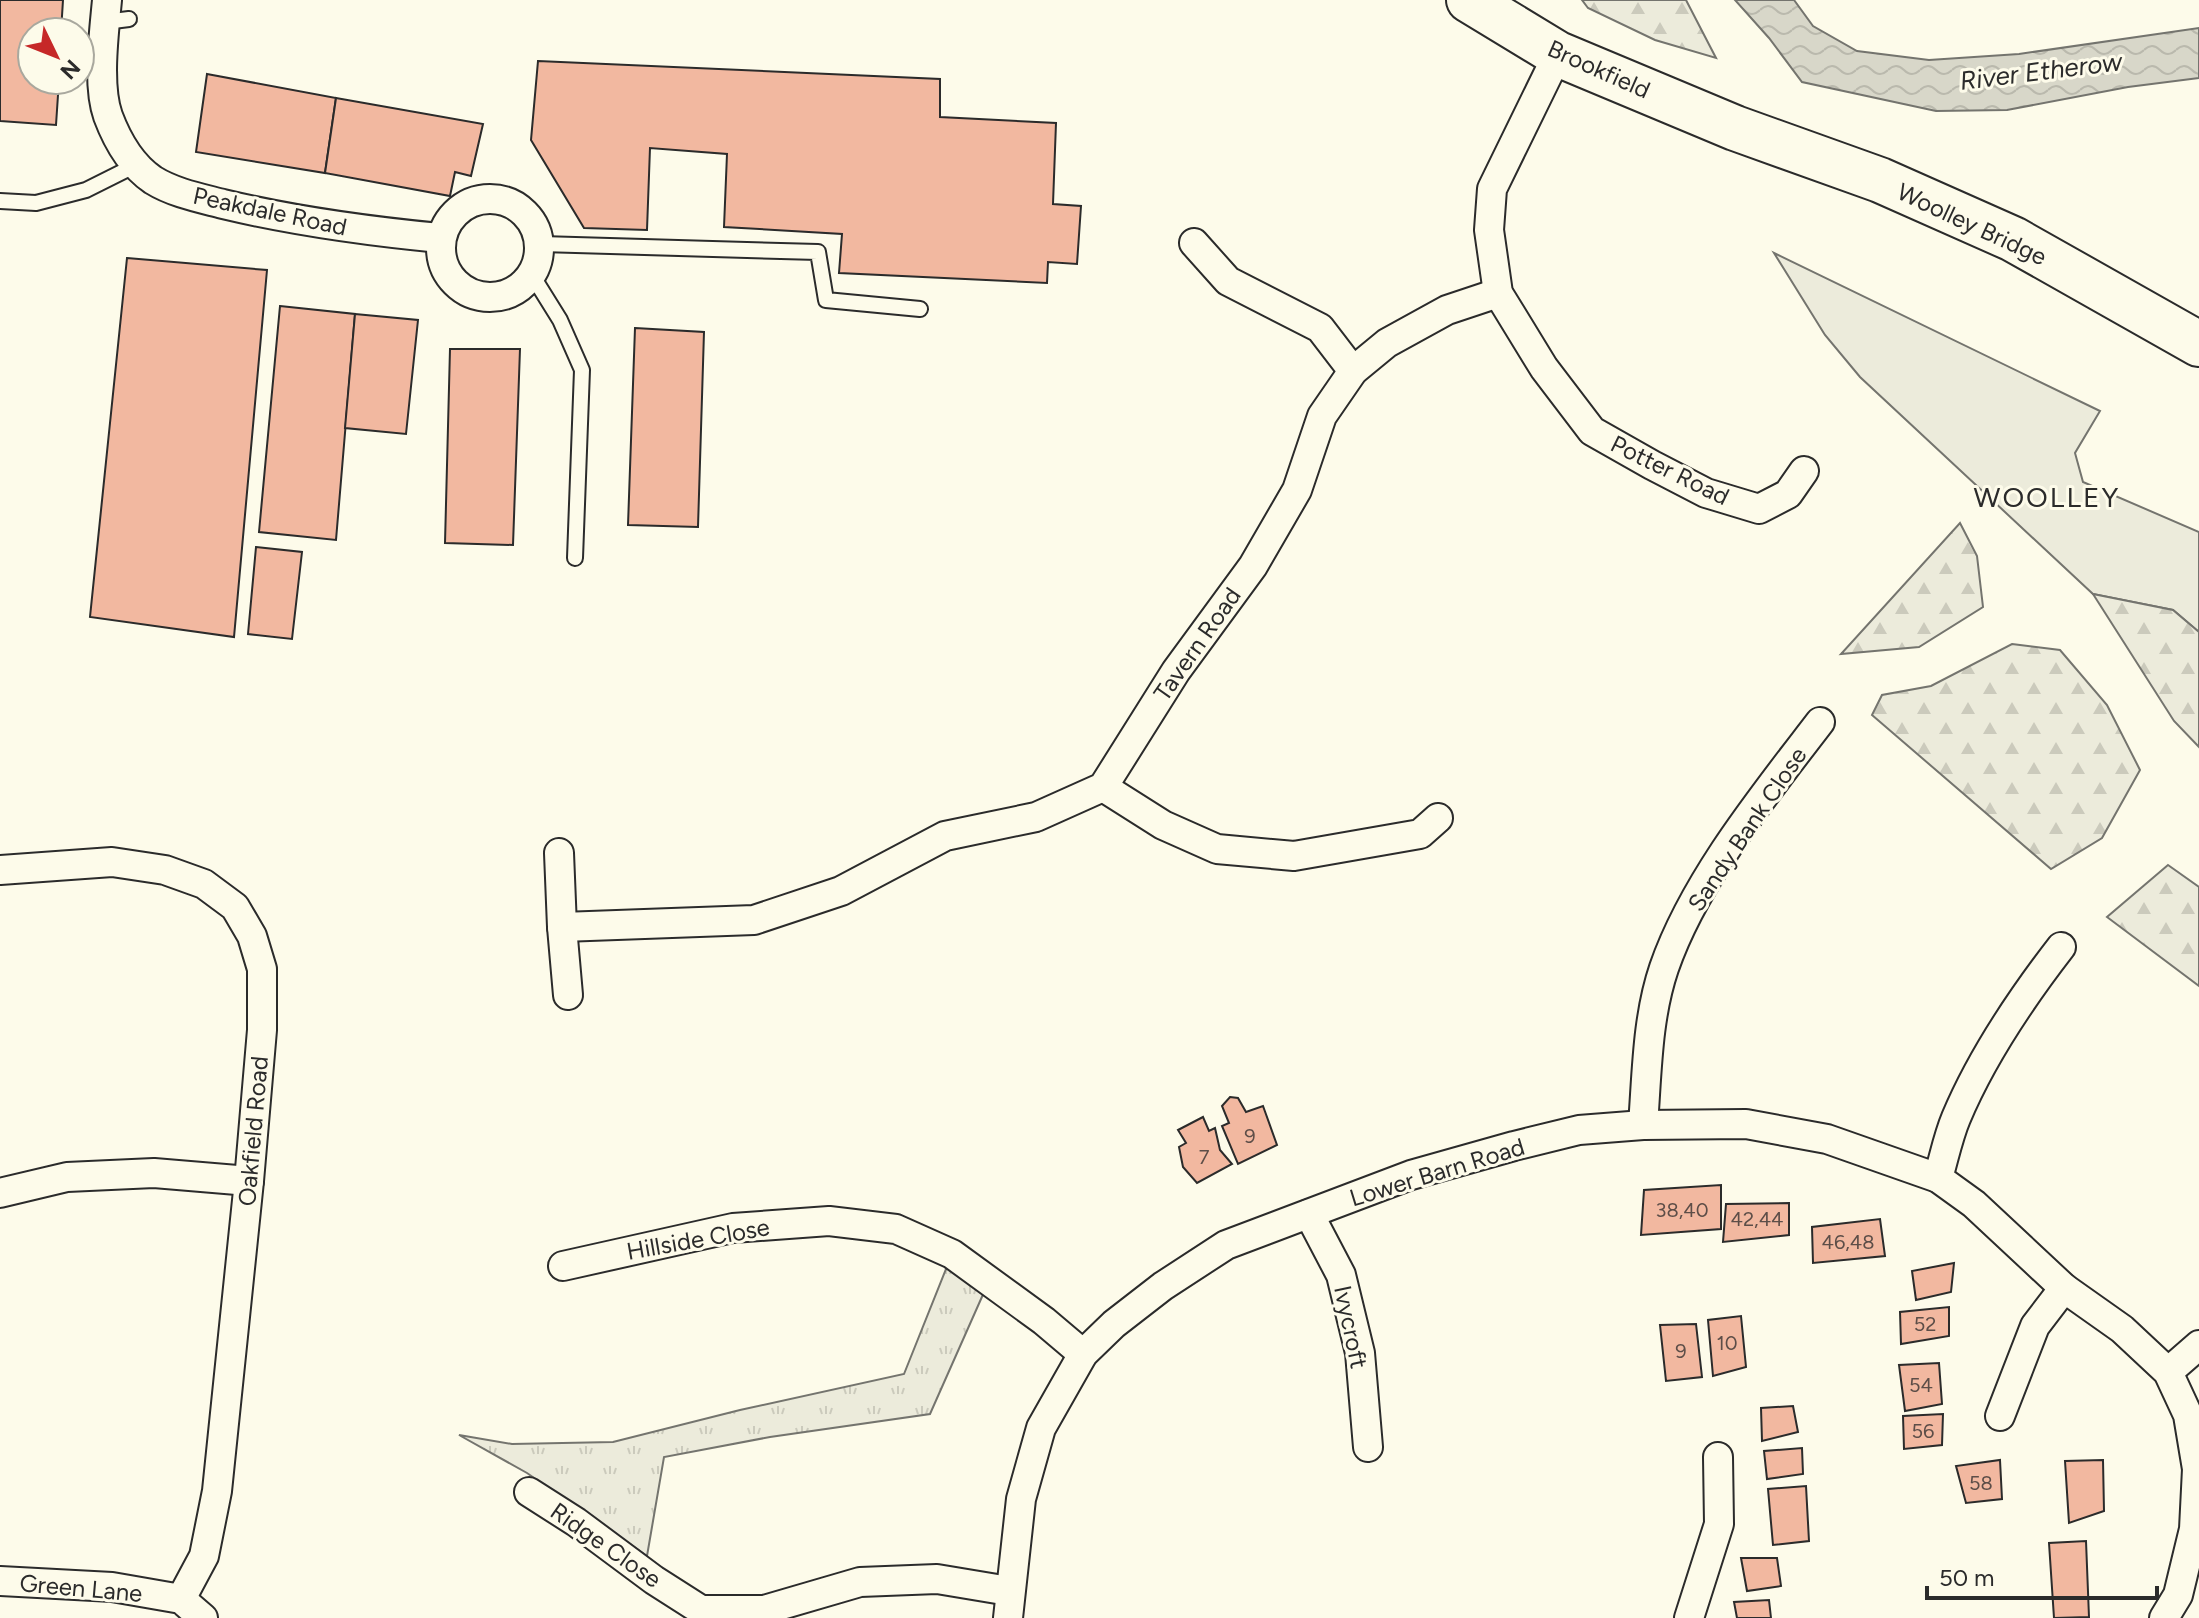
<svg xmlns="http://www.w3.org/2000/svg" width="2199" height="1618" font-family="Figtree,sans-serif">
<style>
.grass{fill:#ecebdb;stroke:#74746e;stroke-width:2}
.forest{fill:url(#forest-firs);stroke:#74746e;stroke-width:2}
.park{fill:url(#park-tufts);stroke:#74746e;stroke-width:2}
.water{fill:url(#water-waves);stroke:#74746e;stroke-width:2}
.building{fill:#f2b8a0;stroke:#2b2b2b;stroke-width:2}
.lines{fill:none;stroke-linecap:round;stroke-linejoin:round}
.lane-casing{stroke:#2b2b2b;stroke-width:18}
.street-casing{stroke:#2b2b2b;stroke-width:32}
.primary-casing{stroke:#2b2b2b;stroke-width:48}
.lane{stroke:#fdfbea;stroke-width:14}
.street{stroke:#fdfbea;stroke-width:28}
.primary{stroke:#fdfbea;stroke-width:44}
.labels{text-anchor:middle;dominant-baseline:central;stroke-width:6;stroke-linejoin:round;paint-order:stroke}
.number-label{font-size:20px;fill:#5d4e48}
.street-label{font-size:24px;fill:#2b2b2b;stroke:#fdfbea}
.water-label{font-size:26px;font-style:italic;fill:#2b2b2b;stroke:#fdfbea}
.quarter-label{font-size:28px;letter-spacing:2px;fill:#2b2b2b;stroke:#fdfbea}
</style>
<defs>
<pattern id="forest-firs" width="22" height="20" patternUnits="userSpaceOnUse" patternTransform="scale(2)"><rect width="22" height="20" fill="#ecebdb"/><path d="M5 1l3.5 6h-7zM16 11l3.5 6h-7z" fill="#cbcabc"/></pattern>
<pattern id="park-tufts" width="24" height="20" patternUnits="userSpaceOnUse" patternTransform="scale(2)"><rect width="24" height="20" fill="#ecebdb"/><path d="M3 7l-1-3M5 7V3M7 7l1-3M15 17l-1-3M17 17v-4M19 17l1-3" fill="none" stroke="#cbcabc"/></pattern>
<pattern id="water-waves" width="16" height="10" patternUnits="userSpaceOnUse" patternTransform="scale(2)"><rect width="16" height="10" fill="#d8d7c9"/><path d="M0 5q4-4 8 0t8 0" fill="none" stroke="#bab9ad"/></pattern>
</defs>
<rect width="100%" height="100%" fill="#fdfbea"/>
<path class="grass" d="M1774,253L2100,411L2075,453L2083,482L2199,532V632L2173,610L2093,594L1860,377L1825,335Z"/>
<g class="forest">
<path d="M1582,0H1686L1716,58L1655,40L1588,8Z"/>
<path d="M1960,523L1977,556L1983,607L1919,647L1841,654Z"/>
<path d="M2093,594L2173,610L2199,632V747L2174,721Z"/>
<path d="M2012,644L2060,650L2107,705L2140,770L2102,838L2051,869L1872,715L1882,695L1931,686Z"/>
<path d="M2168,865L2199,887V986L2107,917Z"/>
</g>
<path class="park" d="M952,1254L989,1281L930,1414L770,1437L664,1457L647,1556L527,1473L459,1435L512,1444L613,1442L740,1410L904,1374Z"/>
<path class="water" d="M1735,0H1794L1813,26L1857,51L1929,60L2019,54L2199,28V78L2128,87L2007,110L1936,111L1802,82L1769,38Z"/>
<g class="building">
<path d="M0,0H63L61,32H32V80H59L56,125L0,121Z"/>
<path d="M538,61L940,79V117L1056,123L1053,204L1081,206L1077,264L1048,262L1047,283L839,273L842,234L724,227L727,154L650,148L647,230L584,228L531,140Z"/>
<path d="M207,74L336,98L325,173L196,152Z"/>
<path d="M336,98L483,124L471,176L455,172L450,196L325,173Z"/>
<path d="M127,258L267,270L234,637L90,617Z"/>
<path d="M280,306L355,314L336,540L259,532Z"/>
<path d="M355,314L418,320L406,434L345,428Z"/>
<path d="M635,328L704,332L698,527L628,525Z"/>
<path d="M450,349H520L513,545L445,543Z"/>
<path d="M256,547L302,552L292,639L248,634Z"/>
<path d="M1230,1097L1238,1098L1246,1112L1263,1106L1277,1145L1238,1164L1222,1126L1229,1123L1222,1106Z"/>
<path d="M1203,1117L1209,1131L1215,1128L1220,1150L1232,1164L1197,1183L1183,1167L1179,1147L1186,1143L1178,1130Z"/>
<path d="M1721,1185V1229L1641,1235L1644,1190Z"/>
<path d="M1789,1203V1235L1723,1242L1726,1204Z"/>
<path d="M1880,1219L1885,1256L1813,1263L1812,1227Z"/>
<path d="M1954,1263L1951,1292L1916,1300L1912,1271Z"/>
<path d="M1949,1307V1336L1901,1344L1900,1312Z"/>
<path d="M1741,1316L1746,1367L1713,1376L1708,1320Z"/>
<path d="M1696,1324L1702,1377L1666,1381L1660,1325Z"/>
<path d="M1939,1363L1942,1404L1905,1411L1899,1365Z"/>
<path d="M1793,1406L1798,1432L1762,1441L1761,1408Z"/>
<path d="M1943,1414L1942,1445L1904,1449L1903,1416Z"/>
<path d="M1802,1448L1803,1474L1767,1479L1764,1451Z"/>
<path d="M2000,1460L2002,1499L1966,1503L1956,1466Z"/>
<path d="M2103,1460L2104,1511L2069,1523L2065,1461Z"/>
<path d="M1806,1486L1809,1541L1773,1545L1768,1489Z"/>
<path d="M2086,1541L2089,1617L2054,1618L2049,1543Z"/>
<path d="M1741,1558H1777L1781,1586L1747,1591Z"/>
<path d="M1769,1600L1771,1618H1737L1734,1602Z"/>
</g>
<g class="lines">
<g class="lane-casing">
<g id="lane">
<path d="M105,22L129,19"/>
<path d="M0,201L36,203L86,190L136,165"/>
<path d="M541,244L818,252L826,300L920,309"/>
<path d="M532,275L560,320L582,370L575,558"/>
</g>
</g>
<g class="street-casing">
<g id="street">
<path d="M107,0C104,33 97,85 108,116C117,140 131,165 153,180C174,193 200,198 223,204C294,221 367,231 440,238"/>
<path d="M1558,54L1492,189L1489,230L1498,293L1544,368L1592,431L1652,465L1706,493L1759,509L1788,494L1804,471"/>
<circle cx="490" cy="248" r="49"/>
<path d="M1194,243L1228,281L1320,328L1353,371"/>
<path d="M1103,787L1163,825L1217,849L1294,856L1420,834L1438,818"/>
<path d="M559,853L562,927L568,995"/>
<path d="M0,870L112,862L165,870L204,884L235,907L252,936L262,969V1030L249,1181L217,1491L204,1556L181,1599"/>
<path d="M562,927L754,920L841,891L945,836L1036,817L1103,787L1176,671L1253,566L1297,490L1322,416L1353,371L1387,343L1447,310L1498,293"/>
<path d="M1643,1125C1647,1073 1647,1018 1664,968C1694,881 1764,795 1820,722"/>
<path d="M1938,1178C1944,1158 1948,1137 1956,1118C1982,1056 2020,1000 2061,947"/>
<path d="M0,1193L67,1177L154,1173L249,1181"/>
<path d="M1309,1214L1341,1275L1360,1353L1368,1447"/>
<path d="M563,1266L733,1228L829,1221L896,1229L952,1254L1044,1321L1083,1354"/>
<path d="M2168,1372L2199,1345"/>
<path d="M2000,1416L2035,1326L2064,1288"/>
<path d="M529,1492L576,1522L654,1580L701,1610H764L860,1582L937,1579L1009,1591"/>
<path d="M0,1581L112,1587L181,1599L203,1618"/>
<path d="M1008,1618L1021,1499L1041,1428L1083,1354L1114,1324L1163,1286L1226,1245L1411,1175L1514,1146L1579,1130L1643,1125L1746,1124L1827,1139L1938,1178L1974,1204L2064,1288L2122,1329L2168,1372L2188,1415L2197,1469L2194,1529L2178,1595L2164,1618"/>
<path d="M1689,1618L1719,1524L1718,1457"/>
</g>
</g>
<g class="primary-casing">
<path id="primary" d="M1469,0L1558,54L1735,128L1880,180L2013,239L2199,344"/>
</g>
<use href="#lane" class="lane"/>
<use href="#street" class="street"/>
<use href="#primary" class="primary"/>
</g>
<g class="labels">
<g class="number-label">
<text x="1250" y="1136">9</text>
<text x="1204" y="1157">7</text>
<text x="1682" y="1210">38,40</text>
<text x="1757" y="1219">42,44</text>
<text x="1848" y="1242">46,48</text>
<text x="1925" y="1324">52</text>
<text x="1727" y="1343">10</text>
<text x="1681" y="1351">9</text>
<text x="1921" y="1385">54</text>
<text x="1923" y="1431">56</text>
<text x="1981" y="1483">58</text>
</g>
<g class="street-label">
<text transform="translate(1599 69) rotate(24)">Brookfield</text>
<text transform="translate(270 211) rotate(12)">Peakdale Road</text>
<text transform="translate(1972 224) rotate(25)">Woolley Bridge</text>
<text transform="translate(1670 470) rotate(26)">Potter Road</text>
<text transform="translate(1197 644) rotate(-55)">Tavern Road</text>
<text transform="translate(1747 829) rotate(-56)">Sandy Bank Close</text>
<text transform="translate(253 1131) rotate(-85)">Oakfield Road</text>
<text transform="translate(1437 1172) rotate(-17)">Lower Barn Road</text>
<text transform="translate(698 1239) rotate(-10)">Hillside Close</text>
<text transform="translate(1351 1327) rotate(78)">Ivycroft</text>
<text transform="translate(606 1545) rotate(35)">Ridge Close</text>
<text transform="translate(81 1588) rotate(5)">Green Lane</text>
</g>
<g class="water-label">
<text transform="translate(2041 71) rotate(-7)">River Etherow</text>
</g>
<g class="quarter-label">
<text x="2047" y="497">WOOLLEY</text>
</g>
</g>
<g transform="translate(56 56) rotate(133)"><circle r="38" fill="#fdfbea" stroke="#a9a89e" stroke-width="2"/>
<path d="M0-6L14 30L0 20L-14 30Z" fill="#c62828"/>
<text y="-12" font-size="22" font-weight="bold" text-anchor="middle" fill="#2b2b2b">N</text>
</g>
<path d="M1927 1586v12h230v-12" fill="none" stroke="#2b2b2b" stroke-width="4"/>
<text x="1939" y="1586" font-size="24" fill="#2b2b2b" stroke="#fdfbea" stroke-width="6" paint-order="stroke">50 m</text>
</svg>
